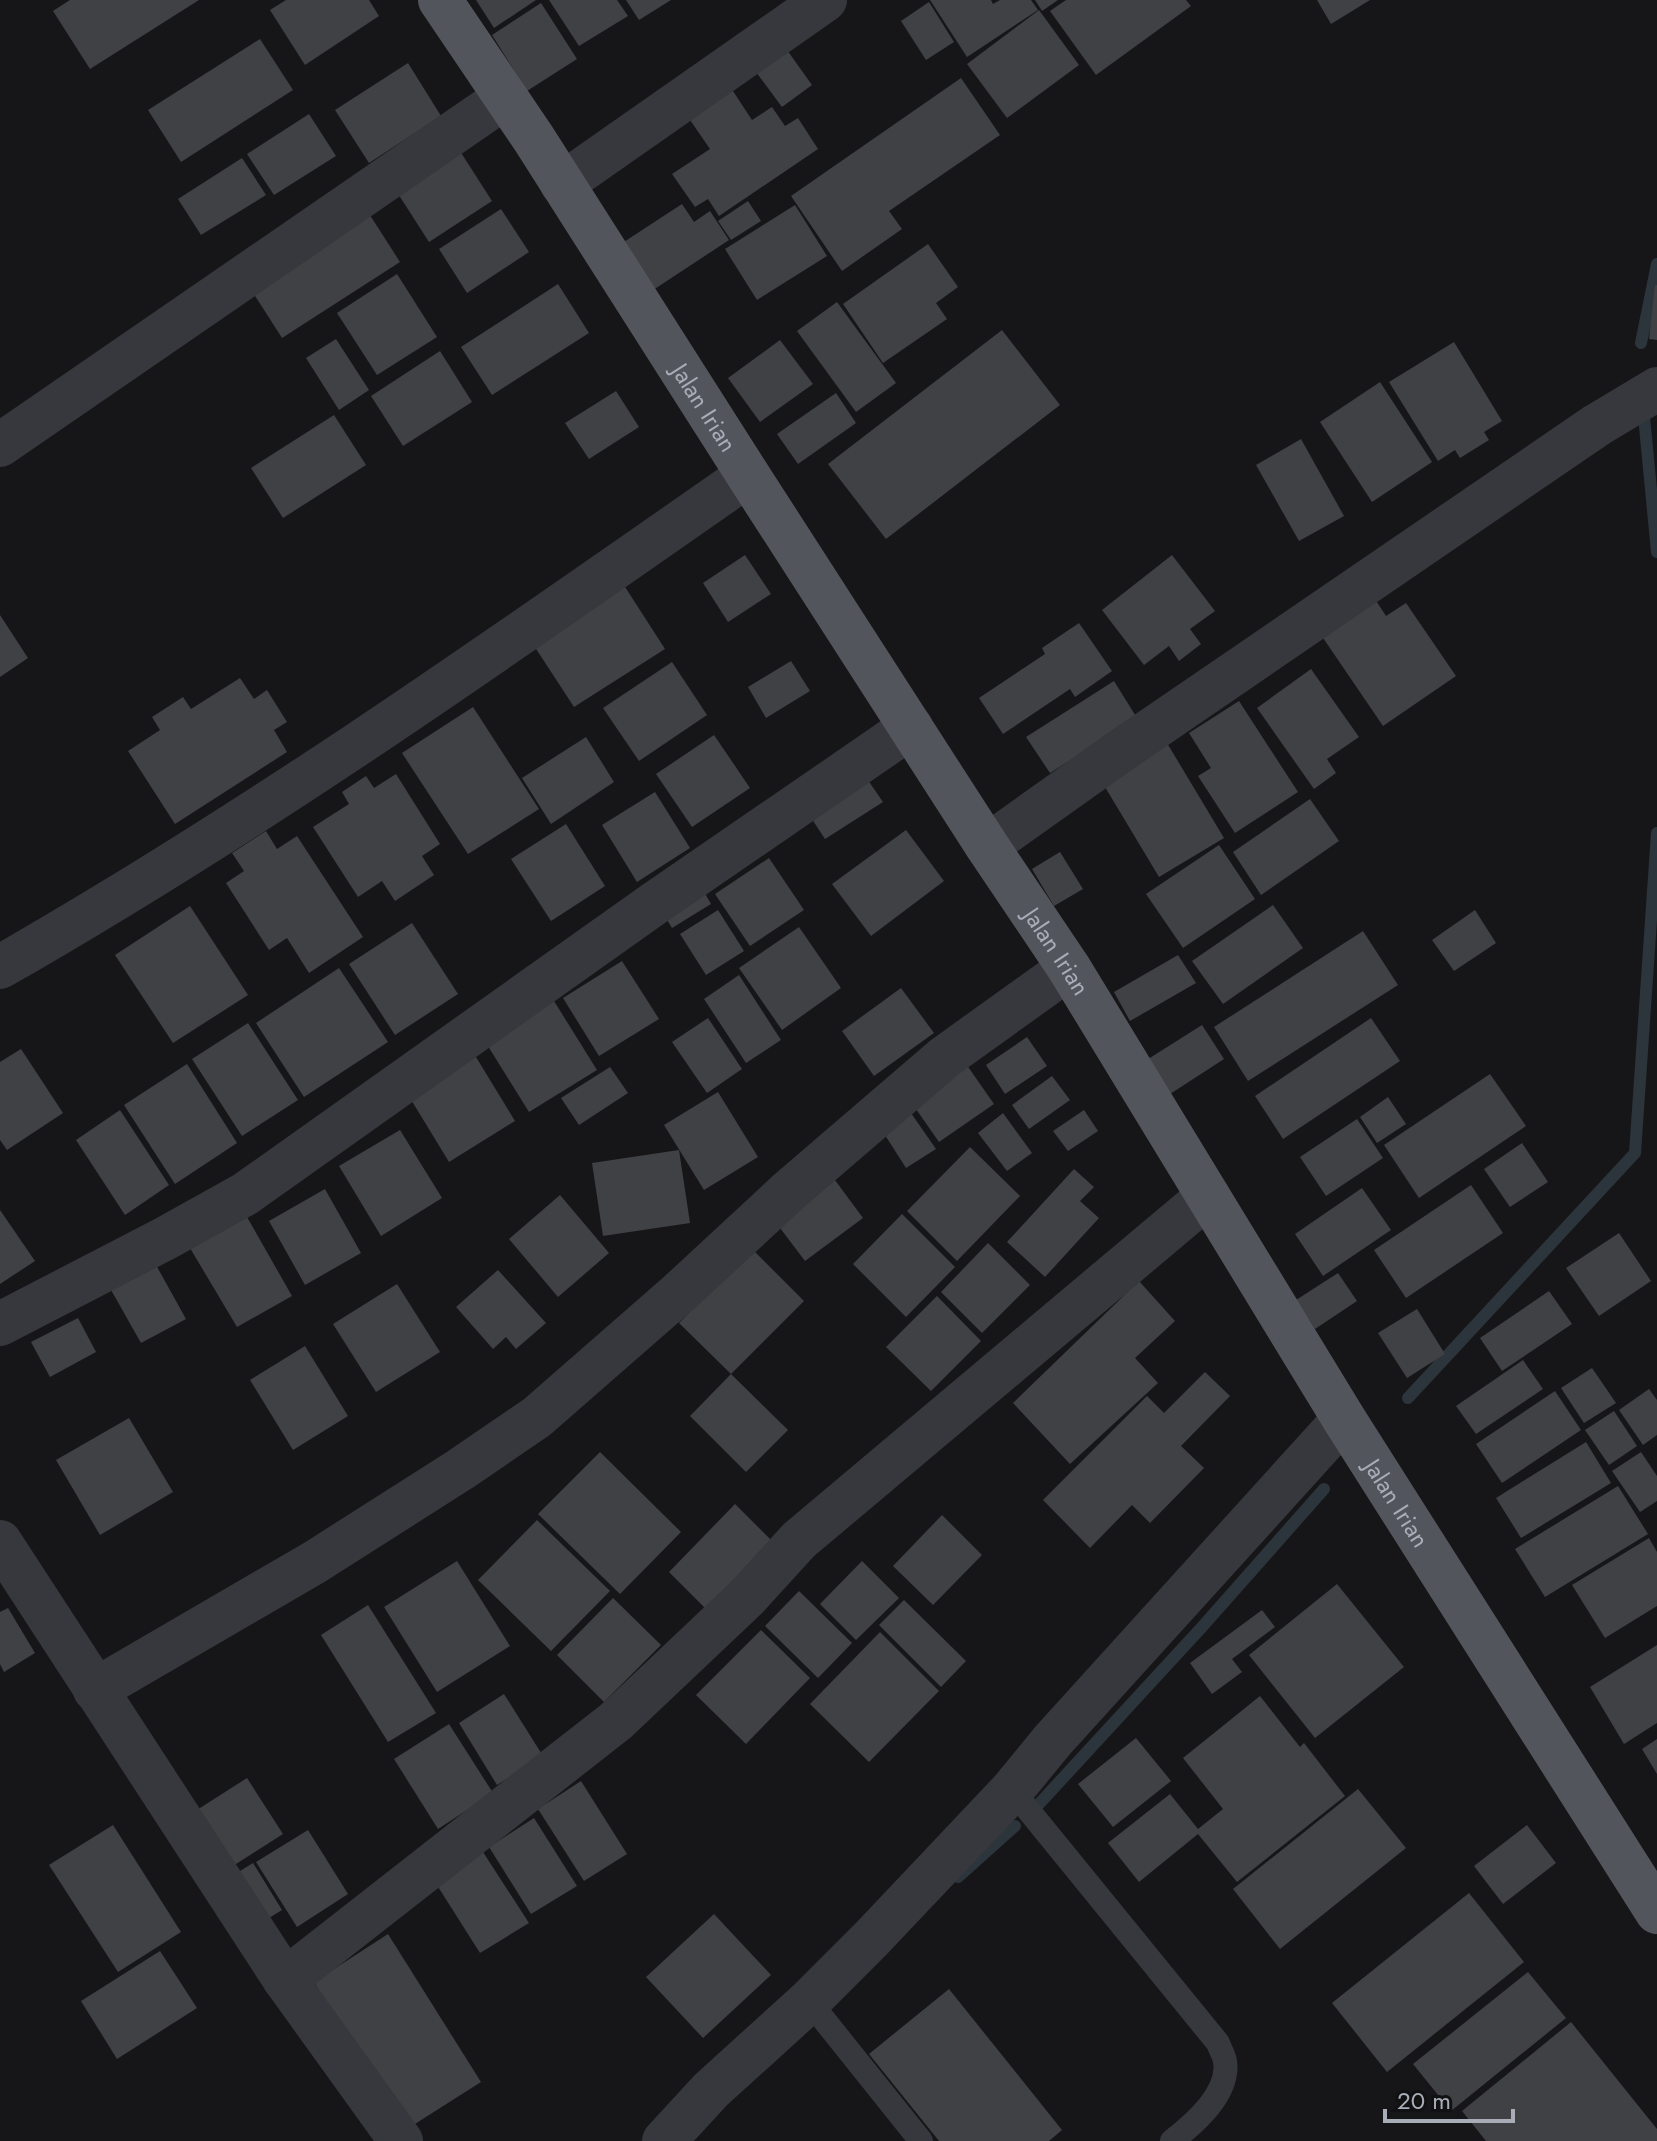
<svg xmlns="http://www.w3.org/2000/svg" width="1657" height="2141" font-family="Jost,sans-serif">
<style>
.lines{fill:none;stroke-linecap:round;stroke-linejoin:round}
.stream{stroke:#2c353c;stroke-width:12}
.building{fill:#404145}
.service{stroke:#37383d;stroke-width:24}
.minor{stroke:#37383d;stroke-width:44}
.primary{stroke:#53555c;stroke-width:44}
.labels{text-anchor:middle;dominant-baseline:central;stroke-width:6;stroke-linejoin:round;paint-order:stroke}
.street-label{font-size:24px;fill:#a8adb8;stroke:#111113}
</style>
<rect width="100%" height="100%" fill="#161618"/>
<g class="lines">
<g class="stream">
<path d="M1641,343L1657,264"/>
<path d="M1643,406L1657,552"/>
<path d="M1408,1398L1635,1153L1657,833"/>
<path d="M1039,1804L1202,1627L1324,1489"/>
<path d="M958,1877L1015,1826"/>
</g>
</g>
<g class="building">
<path d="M70,0H199L90,69L53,11Z"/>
<path d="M286,0H369L379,16L305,65L270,10Z"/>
<path d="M476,0H536L494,28Z"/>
<path d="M549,0H617L628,16L579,46Z"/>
<path d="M626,0H671L639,20Z"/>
<path d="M930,0H991L993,4L1000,0H1031L1038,10L967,57Z"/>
<path d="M1035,0H1058L1042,11Z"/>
<path d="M1066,0H1186L1191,6L1096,75L1050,11Z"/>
<path d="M1317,0H1370L1331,24Z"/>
<path d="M929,2L954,42L926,60L901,21Z"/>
<path d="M541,3L577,59L527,91L492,35Z"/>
<path d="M1039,10L1079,65L1007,118L967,64Z"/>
<path d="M260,39L293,90L181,162L148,110Z"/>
<path d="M787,50L812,85L782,107L756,72Z"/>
<path d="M408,63L441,116L369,163L335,110Z"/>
<path d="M961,78L1000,135L889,211L902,229L842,271L791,196Z"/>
<path d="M731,88L752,120L772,107L785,126L798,118L818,149L719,216L708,199L695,207L672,174L710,149L688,117Z"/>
<path d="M309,114L336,156L274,195L247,154Z"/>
<path d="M458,148L492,201L429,242L395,189Z"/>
<path d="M242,158L266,195L201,235L178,199Z"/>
<path d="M748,201L761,221L731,240L718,221Z"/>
<path d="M682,204L694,222L710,211L729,240L641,298L610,251Z"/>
<path d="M795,205L827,256L757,300L725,249Z"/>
<path d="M501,209L529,252L467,293L439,249Z"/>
<path d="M368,212L400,262L282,338L250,288Z"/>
<path d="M928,244L958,287L936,303L947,319L883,363L843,304Z"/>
<path d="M397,274L437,337L377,375L337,313Z"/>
<path d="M558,284L589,333L492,395L461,347Z"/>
<path d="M1655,285H1657V340L1649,339Z"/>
<path d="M837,302L896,383L856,412L797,331Z"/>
<path d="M1002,330L1060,405L886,539L828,464Z"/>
<path d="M336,339L369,390L339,410L306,358Z"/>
<path d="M780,340L813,384L760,422L728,378Z"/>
<path d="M1454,342L1502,421L1484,432L1489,440L1460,458L1455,450L1438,461L1389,382Z"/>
<path d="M440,351L472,402L403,446L371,396Z"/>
<path d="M1380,382L1432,462L1372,502L1320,422Z"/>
<path d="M616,391L639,427L589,459L565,423Z"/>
<path d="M836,393L856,423L798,464L777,434Z"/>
<path d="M334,415L366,465L283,518L251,468Z"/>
<path d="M1301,439L1344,516L1299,541L1256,465Z"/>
<path d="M745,555L771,594L728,622L703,583Z"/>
<path d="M1172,555L1215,611L1190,629L1201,644L1179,661L1169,646L1144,665L1102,610Z"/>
<path d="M618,576L665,649L574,707L527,635Z"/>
<path d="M1373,596L1386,616L1406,603L1456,676L1383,726L1319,632Z"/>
<path d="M0,615L28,658L0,677Z"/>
<path d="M1079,623L1112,671L1075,697L1070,689L1003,734L979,698L1045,654L1042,648Z"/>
<path d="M791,661L810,691L766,718L748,687Z"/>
<path d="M672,662L707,715L639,761L603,708Z"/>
<path d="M1311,669L1359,737L1327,759L1336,773L1314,789L1257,708Z"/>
<path d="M240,678L254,699L267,690L287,722L274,730L287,752L175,824L128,751L160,730L152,717L183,697L191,709Z"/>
<path d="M1114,681L1137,718L1050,773L1026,737Z"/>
<path d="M1239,701L1298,792L1235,833L1198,776L1211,768L1189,733Z"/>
<path d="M473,707L539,809L468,854L402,753Z"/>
<path d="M714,735L750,788L692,827L656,774Z"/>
<path d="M586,737L614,782L551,824L522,778Z"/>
<path d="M1167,743L1224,838L1159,877L1102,782Z"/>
<path d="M861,770L883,802L825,839L804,807Z"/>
<path d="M396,774L440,844L422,856L434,875L395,901L382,881L358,897L313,827L349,804L342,792L366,776L374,788Z"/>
<path d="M655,792L690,848L637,882L602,825Z"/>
<path d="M1310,799L1339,841L1261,895L1233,852Z"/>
<path d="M566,824L605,886L551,921L511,859Z"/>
<path d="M906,830L944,881L871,936L832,884Z"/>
<path d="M266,831L277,849L297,836L363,937L309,973L287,938L269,950L226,883L244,871L232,853Z"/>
<path d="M1219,845L1255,899L1183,948L1146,894Z"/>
<path d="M1060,852L1083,889L1054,906L1032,869Z"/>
<path d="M769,858L804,910L750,946L715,894Z"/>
<path d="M703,890L711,904L672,928L664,915Z"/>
<path d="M1273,905L1303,948L1223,1004L1192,961Z"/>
<path d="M190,906L248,995L173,1043L115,955Z"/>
<path d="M718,910L744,951L706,975L680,934Z"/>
<path d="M1475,910L1496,943L1454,971L1432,940Z"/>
<path d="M412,923L458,994L395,1035L349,964Z"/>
<path d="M799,927L841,988L782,1030L739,968Z"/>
<path d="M1363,931L1398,985L1248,1081L1214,1027Z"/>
<path d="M1178,955L1196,983L1130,1021L1114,992Z"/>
<path d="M622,961L659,1019L599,1056L563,998Z"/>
<path d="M339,968L388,1042L304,1097L256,1023Z"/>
<path d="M739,975L781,1040L746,1063L704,999Z"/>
<path d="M901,988L934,1033L874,1076L842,1031Z"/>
<path d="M554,1001L597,1070L529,1112L486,1043Z"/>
<path d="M708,1018L742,1069L707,1093L672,1042Z"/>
<path d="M1371,1018L1400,1061L1283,1139L1255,1096Z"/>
<path d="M248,1023L298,1100L242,1136L192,1059Z"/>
<path d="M1202,1025L1224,1059L1167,1096L1145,1061Z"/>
<path d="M1027,1037L1047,1066L1005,1094L986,1065Z"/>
<path d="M21,1049L63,1113L7,1150L0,1140V1062Z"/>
<path d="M476,1057L515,1121L449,1162L410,1098Z"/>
<path d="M964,1061L994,1104L939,1142L909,1099Z"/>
<path d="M187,1064L237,1143L175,1184L124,1105Z"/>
<path d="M610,1067L628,1093L579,1125L561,1098Z"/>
<path d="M1490,1074L1526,1126L1419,1198L1384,1145Z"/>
<path d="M1052,1076L1070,1100L1029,1129L1012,1105Z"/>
<path d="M718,1092L758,1157L704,1190L664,1125Z"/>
<path d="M1388,1097L1406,1124L1377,1143L1360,1117Z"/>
<path d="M904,1103L936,1149L906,1168L876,1121Z"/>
<path d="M120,1110L169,1185L125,1215L76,1140Z"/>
<path d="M1084,1110L1098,1131L1068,1151L1053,1131Z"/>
<path d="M1003,1113L1032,1153L1007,1171L978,1133Z"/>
<path d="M1357,1119L1383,1158L1326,1196L1300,1157Z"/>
<path d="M400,1130L442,1198L381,1236L339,1166Z"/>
<path d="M1522,1143L1548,1182L1510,1207L1484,1169Z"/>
<path d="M970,1147L1020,1196L957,1261L907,1211Z"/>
<path d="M679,1150L690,1223L603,1236L592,1163Z"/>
<path d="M1074,1169L1094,1187L1080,1201L1099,1218L1045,1277L1007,1242Z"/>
<path d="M829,1172L863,1218L805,1261L771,1216Z"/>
<path d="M1471,1185L1503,1233L1406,1298L1374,1250Z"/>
<path d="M1362,1188L1391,1230L1323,1276L1295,1234Z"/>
<path d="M325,1189L361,1253L305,1285L269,1221Z"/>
<path d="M560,1195L609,1253L558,1297L509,1239Z"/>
<path d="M0,1210L35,1261L0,1284Z"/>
<path d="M243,1210L292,1296L237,1327L187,1243Z"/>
<path d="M902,1214L955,1267L906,1317L853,1264Z"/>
<path d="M1619,1233L1651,1281L1599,1316L1566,1268Z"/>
<path d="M988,1243L1030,1285L982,1333L941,1292Z"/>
<path d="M752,1249L804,1301L731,1374L679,1323Z"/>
<path d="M151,1256L186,1319L141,1343L106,1281Z"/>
<path d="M498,1270L546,1323L516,1349L506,1337L493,1349L456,1307Z"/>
<path d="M1338,1273L1357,1301L1315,1329L1296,1300Z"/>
<path d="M1139,1281L1175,1321L1135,1358L1158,1383L1070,1464L1013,1403Z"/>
<path d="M397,1284L440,1352L376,1392L333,1324Z"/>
<path d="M1549,1291L1572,1324L1502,1371L1480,1338Z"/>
<path d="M937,1296L981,1341L931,1391L886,1347Z"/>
<path d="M1417,1309L1445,1354L1407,1378L1378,1333Z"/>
<path d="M78,1318L96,1352L50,1377L31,1342Z"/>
<path d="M305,1346L348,1416L293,1450L250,1380Z"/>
<path d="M1523,1360L1543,1389L1476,1434L1456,1406Z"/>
<path d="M1592,1368L1616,1403L1584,1423L1561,1388Z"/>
<path d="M1205,1372L1230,1396L1181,1446L1204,1468L1150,1523L1132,1505L1090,1548L1043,1500L1147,1396L1164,1413Z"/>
<path d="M731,1374L788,1430L746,1472L690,1416Z"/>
<path d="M1649,1389L1657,1400V1435L1643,1445L1619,1410Z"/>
<path d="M1555,1391L1581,1430L1502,1483L1476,1444Z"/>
<path d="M1614,1411L1637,1446L1609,1465L1585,1430Z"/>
<path d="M129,1418L173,1492L100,1535L56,1460Z"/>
<path d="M1586,1442L1611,1483L1521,1538L1496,1498Z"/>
<path d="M600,1452L681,1532L620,1594L538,1514Z"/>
<path d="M1641,1452L1657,1476V1501L1640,1512L1612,1471Z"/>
<path d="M1618,1486L1648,1534L1545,1597L1515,1549Z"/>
<path d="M735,1504L783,1552L717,1620L669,1572Z"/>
<path d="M942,1515L982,1555L933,1605L893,1566Z"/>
<path d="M537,1520L610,1591L551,1651L478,1580Z"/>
<path d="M1649,1538L1657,1552V1606L1605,1638L1572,1585Z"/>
<path d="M457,1561L510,1646L437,1692L384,1607Z"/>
<path d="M862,1561L899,1598L856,1640L820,1604Z"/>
<path d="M1337,1584L1404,1667L1315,1738L1249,1655Z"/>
<path d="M799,1591L852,1643L818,1678L765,1626Z"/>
<path d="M613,1598L661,1645L604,1702L557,1655Z"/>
<path d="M904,1600L966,1661L941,1687L879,1625Z"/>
<path d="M368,1605L436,1713L388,1742L321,1635Z"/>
<path d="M8,1608L35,1653L4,1672L0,1664V1612Z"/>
<path d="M1262,1610L1275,1627L1232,1659L1242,1672L1212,1694L1190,1663Z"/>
<path d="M761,1630L810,1678L746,1744L696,1695Z"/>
<path d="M880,1632L939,1691L869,1762L810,1704Z"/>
<path d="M1657,1645V1723L1624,1744L1590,1687Z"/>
<path d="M504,1694L543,1756L497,1785L459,1723Z"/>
<path d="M1260,1696L1300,1747L1304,1743L1345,1796L1237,1882L1198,1834L1139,1882L1108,1843L1170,1794L1198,1829L1223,1809L1183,1758Z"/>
<path d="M449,1724L493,1793L438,1829L394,1759Z"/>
<path d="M1136,1738L1171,1781L1113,1827L1078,1784Z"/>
<path d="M1657,1739V1774L1642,1749Z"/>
<path d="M247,1778L283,1834L225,1871L189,1815Z"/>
<path d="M581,1781L627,1854L584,1881L538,1809Z"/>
<path d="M1358,1789L1406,1848L1280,1949L1233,1889Z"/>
<path d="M534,1818L577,1886L531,1914L489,1847Z"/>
<path d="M113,1825L181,1932L118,1972L49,1865Z"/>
<path d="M1527,1825L1556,1863L1503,1904L1474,1866Z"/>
<path d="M308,1830L348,1894L297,1927L256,1862Z"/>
<path d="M483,1852L529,1923L480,1953L435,1882Z"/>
<path d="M253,1863L282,1910L256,1926L227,1879Z"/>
<path d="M1469,1893L1524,1962L1387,2072L1332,2003Z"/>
<path d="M714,1914L771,1975L703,2038L646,1977Z"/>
<path d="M388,1934L481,2082L407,2129L314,1982Z"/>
<path d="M160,1951L197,2008L117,2059L81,2001Z"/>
<path d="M1528,1972L1566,2018L1451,2111L1413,2064Z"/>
<path d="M949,1989L1062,2130L1049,2141H939L869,2054Z"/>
<path d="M1571,2022L1657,2129V2141H1486L1462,2111Z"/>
</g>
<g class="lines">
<g class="service">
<path d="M1012,1790L1218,2043C1220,2049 1224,2055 1225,2061C1230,2093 1195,2123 1172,2141"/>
<path d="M809,2001L921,2141"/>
</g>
<g class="minor">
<path d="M562,184L825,0"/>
<path d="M0,445L504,98"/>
<path d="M987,846L1119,752L1597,425L1657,389"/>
<path d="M0,967C259,819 503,646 748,475"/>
<path d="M0,1324L166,1238L245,1194L655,903L911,727"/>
<path d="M0,1542L285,1980L401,2141"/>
<path d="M95,1690L315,1562L461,1469L537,1417L680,1292L789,1191L945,1057L1069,968"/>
<path d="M285,1980L616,1721L747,1597L799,1540L1208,1196"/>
<path d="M664,2141L711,2090L809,2001L872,1938L1012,1790L1053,1740L1344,1419"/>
</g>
<path class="primary" id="s1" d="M440,0L534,139L748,475L987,846L1069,968L1344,1419L1657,1912"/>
</g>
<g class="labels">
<g class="street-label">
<text stroke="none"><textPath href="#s1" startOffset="486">Jalan Irian</textPath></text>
<text stroke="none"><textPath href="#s1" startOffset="1134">Jalan Irian</textPath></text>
<text stroke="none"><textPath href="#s1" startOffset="1782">Jalan Irian</textPath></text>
</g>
</g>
<path d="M1385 2109v12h128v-12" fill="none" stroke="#a8adb8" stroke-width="4"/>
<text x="1397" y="2109" font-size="24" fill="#a8adb8" stroke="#111113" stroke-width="6" paint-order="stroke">20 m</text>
</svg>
